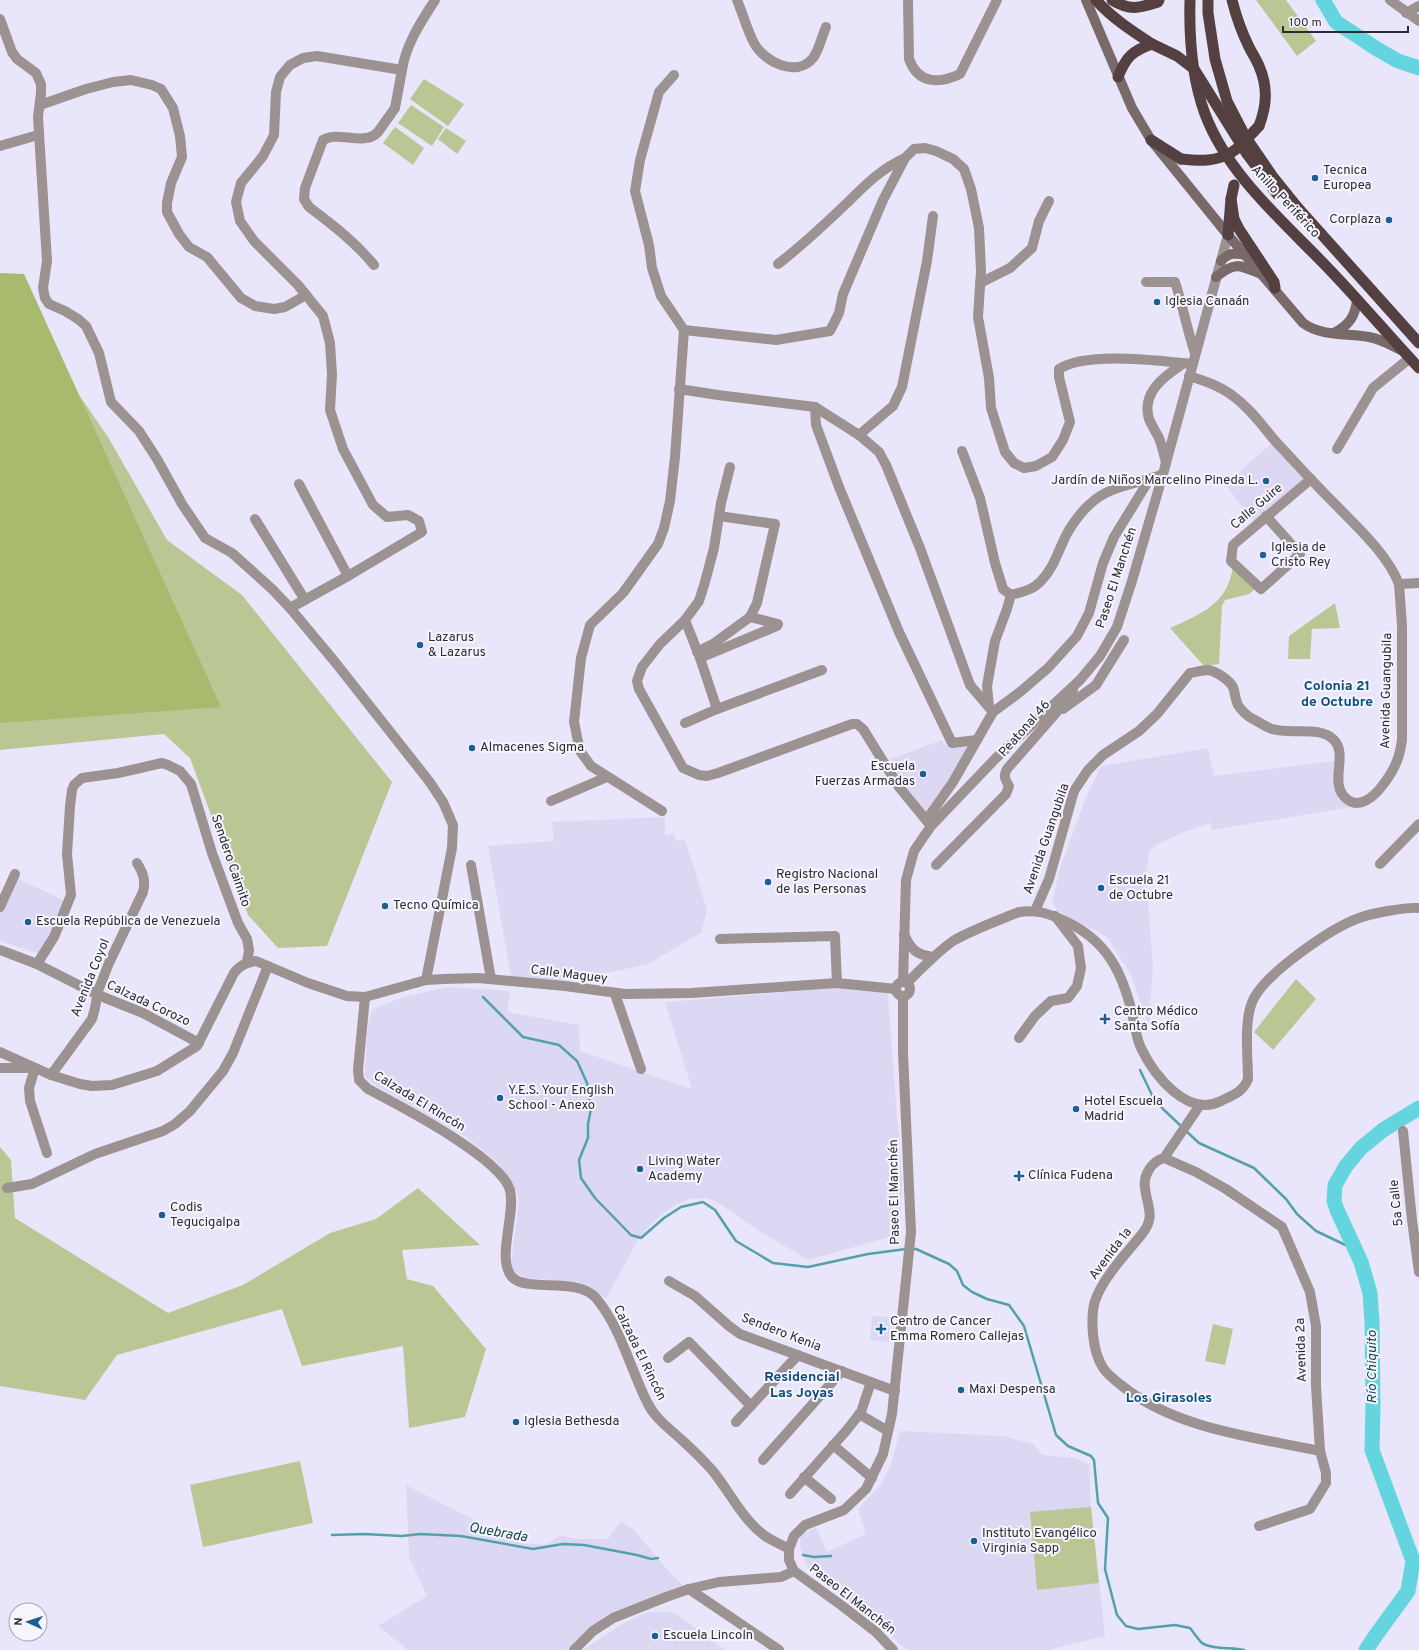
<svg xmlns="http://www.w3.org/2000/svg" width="1419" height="1650" font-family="Overpass,sans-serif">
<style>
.built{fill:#dcd8f4}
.green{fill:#bac795}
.forest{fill:#a7ba6e}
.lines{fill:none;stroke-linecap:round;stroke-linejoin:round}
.stream{stroke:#53a1ab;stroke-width:2.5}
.river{stroke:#64d4df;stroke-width:15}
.minor{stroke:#9d9292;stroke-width:10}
.tertiary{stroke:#9d9292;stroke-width:10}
.secondary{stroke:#796969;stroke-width:10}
.trunk{stroke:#544041;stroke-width:11}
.trunk-bridge{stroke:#544041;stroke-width:11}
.poi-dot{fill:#1c5f94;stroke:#f6f5fe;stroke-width:1.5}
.labels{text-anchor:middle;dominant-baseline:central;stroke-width:4;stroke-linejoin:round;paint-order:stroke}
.poi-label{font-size:13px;fill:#2c2b33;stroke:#f6f5fe;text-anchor:start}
.street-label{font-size:13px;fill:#2c2b33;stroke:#f6f5fe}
.neighbourhood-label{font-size:14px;font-weight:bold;fill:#0c4c7c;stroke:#f6f5fe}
.water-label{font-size:14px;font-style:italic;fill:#14474c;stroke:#f6f5fe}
</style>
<rect width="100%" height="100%" fill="#e9e6fb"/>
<g class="built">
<path d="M1273,442L1308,478L1254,522L1225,484Z"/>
<path d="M942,740L945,745L947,746L972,743L926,813L885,761Z"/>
<path d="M1208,748L1214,776L1341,760L1337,791L1351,807L1212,830L1210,823L1181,833L1154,846L1149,853L1146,875L1153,966L1149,1026L1130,973L1106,936L1057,911L1052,901L1061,865L1085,800L1101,766Z"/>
<path d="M665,817V835L674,834L676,841L685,839L707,910L701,933L648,964L570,981L511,977L488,846L554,841L552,822Z"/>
<path d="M13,876L65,901L40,954L0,941V904Z"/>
<path d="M887,984L902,1181L900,1234L808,1260L756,1229L722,1205L707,1198L690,1199L673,1206L654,1221L638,1240L606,1299L578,1282L524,1278L515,1272L511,1265L519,1202L517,1192L497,1162L465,1136L373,1084L365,1076L367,1032L372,1010L400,998L447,987L510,991L507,1012L579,1025L580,1051L692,1089L665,1002Z"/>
<path d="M872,1316L891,1317L889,1342L870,1340Z"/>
<path d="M900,1431L1003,1436L1033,1444L1042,1455L1075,1458L1089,1464L1091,1507L1105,1636L1048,1650H907L808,1567L803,1557L800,1546L801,1535L816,1527L827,1552L866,1534L858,1509L880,1486L891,1464Z"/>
<path d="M406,1485L520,1543L546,1545L560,1535L577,1539H608L621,1521L633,1529L672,1575L683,1585L606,1615L566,1650H408L378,1626L427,1596L409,1557Z"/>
<path d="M667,1611L678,1615L725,1650H583L622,1624L645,1613Z"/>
</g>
<g class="green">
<path d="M1256,0H1286L1316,41L1297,56Z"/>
<path d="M424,79L464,104L448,126L410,99Z"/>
<path d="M411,105L444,127L432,146L398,123Z"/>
<path d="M395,127L424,148L413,165L383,143Z"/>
<path d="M446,128L466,141L457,154L438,139Z"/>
<path d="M0,285L11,296L108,437L167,540L242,595L392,782L327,946L278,948L248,915L190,758L164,734L0,750Z"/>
<path d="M1233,566L1256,588L1249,594L1225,600L1222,606L1219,664L1204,666L1170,628C1201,614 1228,604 1233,566Z"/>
<path d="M1335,603L1340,628L1312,629L1310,659H1288L1289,636Z"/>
<path d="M1296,979L1316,999L1273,1050L1254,1032Z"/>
<path d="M0,1147L11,1160L15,1218L168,1313L243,1285L330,1233L376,1219L418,1188L480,1245L402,1250L407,1279L433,1286L486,1349L465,1417L409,1428L403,1346L302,1366L282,1309L117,1355L85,1400L0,1386Z"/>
<path d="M1213,1324L1233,1329L1225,1365L1205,1361Z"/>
<path d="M300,1461L313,1523L203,1547L190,1485Z"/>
<path d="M1091,1507L1099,1583L1037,1590L1030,1512Z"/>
</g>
<path class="forest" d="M0,273L24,274L221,707L0,723Z"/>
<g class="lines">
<g class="stream">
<path d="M483,997L523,1037L559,1045L577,1061L587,1083L591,1109L588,1124V1138L579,1160L581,1178L595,1198L631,1235L641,1238L664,1218L681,1207L703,1202L715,1210L736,1241L773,1263L808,1267L868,1254L906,1249"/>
<path d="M1140,1070L1152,1095L1163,1109L1182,1127"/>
<path d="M1185,1130L1199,1143L1254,1168L1286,1199L1297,1214L1316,1231L1356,1250"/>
<path d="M911,1249H916L949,1264L957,1271L963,1285L972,1292L987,1299L1009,1305L1024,1326L1056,1435L1068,1446L1091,1456L1094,1460L1098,1503L1108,1518L1105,1569L1117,1615L1126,1626L1138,1629L1175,1625L1190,1628C1194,1633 1198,1639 1202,1643C1212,1650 1232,1647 1244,1650"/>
<path d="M332,1535L364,1534L402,1536L420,1534L461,1536L533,1549L563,1544L584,1545L637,1555L651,1559L658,1558"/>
<path d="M803,1555L814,1557L831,1556"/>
</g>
<g class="river">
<path d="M1323,0L1336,22L1377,49L1398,61L1419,68"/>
<path d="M1366,1650L1376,1635L1408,1591L1413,1561L1372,1450L1373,1405L1372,1322L1370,1293L1361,1262L1337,1210L1334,1201L1335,1185L1346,1166L1361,1148L1383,1130L1419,1108"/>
</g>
<g class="minor">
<path d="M737,0C743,14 747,30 754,43C764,62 797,78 813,58C819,50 822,36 826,27"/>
<path d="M908,0L909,59C918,84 939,84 960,74L997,0"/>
<path d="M1390,0L1419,21"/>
<path d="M1406,13L1419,6"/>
<path d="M0,19L12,52L17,59L36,73L41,84V93L38,117L47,261L43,288L45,298L49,304L65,311L78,319L86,326L99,353L111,402L139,431L157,459L182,504L205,538L232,553L272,589L290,608L335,662L429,781L443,802L453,825L452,848L426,980"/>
<path d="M402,70C406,44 421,22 435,0"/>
<path d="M40,105L86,89L113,82L131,80L152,85L161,89L173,108L180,136L182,157L171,183L167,203V212L179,234L189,247L207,257L241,298L255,306L274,309L285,307L306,295"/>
<path d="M0,146L38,135"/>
<path d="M778,264C803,245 825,224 847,203C865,185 882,168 905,158"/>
<path d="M1146,282H1175C1183,306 1187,330 1195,353"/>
<path d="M980,283L1010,268L1032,248L1039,221L1049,201"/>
<path d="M684,330L776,340L830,331L839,313L843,294L883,200L905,158L914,149L925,148L936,151L953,159L964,169L971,189L979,228L981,271L978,317L989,378L991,408L1005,452L1014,463L1024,468L1036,466L1052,457L1063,440L1070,422L1059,377V369C1087,351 1159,361 1193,364"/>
<path d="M679,389L718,395L815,407L859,435L879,452L886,465L920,548L970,685L993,712"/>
<path d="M815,407L816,425L839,487L899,632L952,743L977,740"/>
<path d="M859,435L893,406L902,387L927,261L933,216"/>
<path d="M1337,449L1373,388L1410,358"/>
<path d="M962,451L980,498L995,563L1003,589L1011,595"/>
<path d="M1166,463C1164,454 1162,446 1159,438C1156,432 1152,426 1149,419C1141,392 1165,376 1184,363"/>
<path d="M730,467L721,503L714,548L705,582L699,601L685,620L660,644L642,667L637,681L639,689L683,768L699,775L707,776L718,773L852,724H857L863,729L899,787L931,826"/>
<path d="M299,484L348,576"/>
<path d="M1266,516L1300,554L1261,589L1231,561L1233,545L1311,479"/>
<path d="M255,519L305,600"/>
<path d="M1399,584L1419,583"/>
<path d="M290,608L348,576L422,532L419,521L408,515L387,517L373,505L343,449L330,410L332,374L330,343L323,316L298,285L254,241L240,221L236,202L241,183L263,156L274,135L276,92L280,77L290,65L303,58L317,56L402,70L395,108L378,132C364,147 338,130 323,140L305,188L304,199L309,207C333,225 355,242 374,265"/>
<path d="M685,620L700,658L717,709"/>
<path d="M697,652L713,644L750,617L757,603L775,524L719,516"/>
<path d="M700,658L777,626L778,624L750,617"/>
<path d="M989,707L987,686L995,641L1007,609L1011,595C1022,592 1033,590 1041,581C1055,567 1059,547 1069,530C1074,522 1082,511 1090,504C1109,485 1139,484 1163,474"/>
<path d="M1063,709L1096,685L1124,640"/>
<path d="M685,723L717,709L822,670"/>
<path d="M551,801L607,777"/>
<path d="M662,811L591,766L580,751L574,722L581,658L590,625L623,593L658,544L664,528L670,501L675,457L684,330L661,296L652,268L649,245L635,191L640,160L659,92L674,75"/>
<path d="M927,819L953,782L993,712L1020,692L1048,668L1077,636L1089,613L1103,563L1114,537L1149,480"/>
<path d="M1380,864L1419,824"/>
<path d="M471,865L491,979"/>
<path d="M936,865L1006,794L1009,786C1005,779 1003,776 1007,769L1056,713L1073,690"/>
<path d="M0,907L15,874"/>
<path d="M1035,911L1049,879L1074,791L1088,770L1103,755L1139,731L1157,714L1190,673C1196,672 1203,670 1208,670C1216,671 1229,680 1233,687C1235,692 1235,699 1238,705C1241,710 1248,717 1253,719C1259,722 1266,727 1272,729C1291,735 1320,725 1334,740C1349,756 1327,785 1348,800C1368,814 1393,774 1398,758C1400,753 1401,746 1402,740V625L1399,584C1387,553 1354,524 1332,501C1313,482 1295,462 1277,443C1263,427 1251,409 1233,396C1220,386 1205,381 1189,376"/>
<path d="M720,939L835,936L837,983"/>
<path d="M0,950L37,964L98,995L143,1013L199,1043"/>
<path d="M37,964L54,937L71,895L67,854L70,806L72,790L74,785L82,778L118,773L162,763L168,765L180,771L191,784L212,853L238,923L247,939L249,950L247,962"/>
<path d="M615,994L641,1069"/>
<path d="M365,997L358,1070L359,1080L368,1089C400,1106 500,1157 510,1190C516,1214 496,1259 512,1277C527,1293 577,1276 596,1298C621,1328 630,1368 647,1402C655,1419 670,1429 683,1441C693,1450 703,1460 712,1470C730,1492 742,1519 765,1536C773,1541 782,1545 789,1549"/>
<path d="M1019,1038L1035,1016L1051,1001L1068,998L1077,986L1081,968L1079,954L1078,946L1055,916"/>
<path d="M0,1052L51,1075L80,1084L92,1086L112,1085L157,1071L197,1046L234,973C240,965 246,963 256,961L308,983L347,996L365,997L426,980L444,979L478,978L565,986L625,994L692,993L837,983L896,989"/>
<path d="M0,1068H35L29,1088L30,1101L47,1153"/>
<path d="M51,1075L92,1019L95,1008L98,991L109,963L143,892C146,880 143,873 137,863"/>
<path d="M1200,1105L1164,1158C1152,1161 1143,1175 1145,1188C1147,1206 1156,1217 1142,1234C1127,1253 1103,1277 1095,1301C1092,1311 1092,1323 1093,1334C1094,1345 1096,1356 1102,1366C1106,1374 1114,1379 1121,1385C1175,1429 1254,1437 1320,1451"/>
<path d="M1403,1131L1412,1220L1419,1272"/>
<path d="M1164,1158L1196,1172L1226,1189L1282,1227L1310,1292L1316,1326V1386L1320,1451L1326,1473V1483L1310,1509L1259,1526"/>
<path d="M7,1188L32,1184L95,1154L163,1131L175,1124L190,1111L223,1071L233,1053L268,966"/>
<path d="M669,1281L695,1296L729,1326L740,1334L895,1391"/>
<path d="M668,1358L689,1342L751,1406"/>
<path d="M859,1414L888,1431"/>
<path d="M736,1422L798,1355"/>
<path d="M833,1445L872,1478"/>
<path d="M763,1460L842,1371"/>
<path d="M804,1477L831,1499"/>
<path d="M790,1494L846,1431L861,1412L871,1382"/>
<path d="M689,1589L779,1650"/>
<path d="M574,1650L593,1631L613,1618L666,1597L689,1589L719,1582L781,1577L794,1571"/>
</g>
<g class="tertiary">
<path d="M904,934C911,950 917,955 933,957"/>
<circle cx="903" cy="989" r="7"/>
<path d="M903,982L906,880L914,851L931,826L996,758L1080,680L1100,656L1117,627L1132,581L1163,474L1228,235"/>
<path d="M907,983C922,968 936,953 953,941C974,929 997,921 1019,912C1036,909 1050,914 1065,921C1106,940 1122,971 1132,1013C1135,1024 1136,1038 1141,1048C1154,1075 1187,1118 1221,1101C1233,1095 1243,1092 1248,1079C1248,1055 1243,1019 1254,998C1268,972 1331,928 1359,918C1372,913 1406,907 1419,908"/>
<path d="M893,1650L876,1632L841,1605L794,1571L789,1560V1549L794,1536L805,1525L844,1510L866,1489L883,1454L892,1414L911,1232L903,1053V997"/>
</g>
<g class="secondary">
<path d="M1086,0L1132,108L1151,140L1228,235L1303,323C1322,337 1347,333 1369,337C1381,339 1391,345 1401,350"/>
<path d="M1221,261C1229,252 1235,253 1247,255"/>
<path d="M1216,277C1235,261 1240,265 1261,274"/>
<path d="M1334,333C1349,325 1355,317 1357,300"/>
</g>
<g class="trunk">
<path d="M1096,0C1112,18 1132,31 1152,44"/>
<path d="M1112,0C1130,11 1139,8 1158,2L1159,0"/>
<path d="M1190,0C1189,37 1192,79 1205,114C1228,175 1283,221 1327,267C1359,300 1388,335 1419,368"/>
<path d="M1208,0V13L1215,59L1227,101L1245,136L1273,177L1298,208L1419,343"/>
<path d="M1232,0C1236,16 1241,31 1249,47C1252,53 1256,59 1259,66C1268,87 1267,105 1259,126"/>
<path d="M1118,77C1126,57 1132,51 1152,44"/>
<path d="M1151,140L1181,159"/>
<path d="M1231,199L1234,219L1239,229L1274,282L1275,288"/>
<path d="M1228,235L1231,199L1234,185"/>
</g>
<g class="trunk-bridge">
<path d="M1152,44L1177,56L1194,69L1247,154L1277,194"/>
<path d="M1181,159C1199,161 1217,162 1232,152C1242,146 1251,134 1259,126"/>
</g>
</g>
<g class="poi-dot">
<circle cx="1315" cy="178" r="4"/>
<circle cx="1389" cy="220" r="4"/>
<circle cx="1157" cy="302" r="4"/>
<circle cx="1266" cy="481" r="4"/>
<circle cx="1263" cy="555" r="4"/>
<circle cx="420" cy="645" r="4"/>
<circle cx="472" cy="748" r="4"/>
<circle cx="923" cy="774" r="4"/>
<circle cx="768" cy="882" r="4"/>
<circle cx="1101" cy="888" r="4"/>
<circle cx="385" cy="906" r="4"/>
<circle cx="28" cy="922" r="4"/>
<path d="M1103 1013h4v4h4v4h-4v4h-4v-4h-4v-4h4z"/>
<circle cx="500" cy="1098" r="4"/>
<circle cx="1076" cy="1109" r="4"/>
<circle cx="640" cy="1169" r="4"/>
<path d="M1017 1170h4v4h4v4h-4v4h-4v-4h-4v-4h4z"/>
<circle cx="162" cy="1215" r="4"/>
<path d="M879 1323h4v4h4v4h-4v4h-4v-4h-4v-4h4z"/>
<circle cx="961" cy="1390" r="4"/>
<circle cx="516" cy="1422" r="4"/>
<circle cx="974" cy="1541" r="4"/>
<circle cx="655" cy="1636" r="4"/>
</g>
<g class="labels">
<g class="poi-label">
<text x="1323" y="171">Tecnica<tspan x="1323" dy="15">Europea</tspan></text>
<text x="1381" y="220" text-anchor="end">Corplaza</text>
<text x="1165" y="302">Iglesia Canaán</text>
<text x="1258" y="481" text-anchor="end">Jardín de Niños Marcelino Pineda L.</text>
<text x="1271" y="548">Iglesia de<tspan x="1271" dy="15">Cristo Rey</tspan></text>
<text x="428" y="638">Lazarus<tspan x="428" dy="15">&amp; Lazarus</tspan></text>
<text x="480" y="748">Almacenes Sigma</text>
<text x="915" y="767" text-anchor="end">Escuela<tspan x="915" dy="15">Fuerzas Armadas</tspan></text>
<text x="776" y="875">Registro Nacional<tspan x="776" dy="15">de las Personas</tspan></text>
<text x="1109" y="881">Escuela 21<tspan x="1109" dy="15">de Octubre</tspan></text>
<text x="393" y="906">Tecno Química</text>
<text x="36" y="922">Escuela República de Venezuela</text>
<text x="1114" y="1012">Centro Médico<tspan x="1114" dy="15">Santa Sofía</tspan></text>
<text x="508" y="1091">Y.E.S. Your English<tspan x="508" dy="15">School - Anexo</tspan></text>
<text x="1084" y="1102">Hotel Escuela<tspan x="1084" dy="15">Madrid</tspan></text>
<text x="648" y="1162">Living Water<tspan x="648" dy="15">Academy</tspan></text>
<text x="1028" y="1176">Clínica Fudena</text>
<text x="170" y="1208">Codis<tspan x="170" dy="15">Tegucigalpa</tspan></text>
<text x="890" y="1322">Centro de Cancer<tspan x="890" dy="15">Emma Romero Callejas</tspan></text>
<text x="969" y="1390">Maxi Despensa</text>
<text x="524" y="1422">Iglesia Bethesda</text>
<text x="982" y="1534">Instituto Evangélico<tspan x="982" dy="15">Virginia Sapp</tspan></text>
<text x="663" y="1636">Escuela Lincoln</text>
</g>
<g class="street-label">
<text transform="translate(1285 202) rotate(47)">Anillo Periférico</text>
<text transform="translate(1257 507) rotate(-40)">Calle Guire</text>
<text transform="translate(1117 578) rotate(-72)">Paseo El Manchén</text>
<text transform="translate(1387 691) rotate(-89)">Avenida Guangubila</text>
<text transform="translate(1025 729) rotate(-49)">Peatonal 46</text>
<text transform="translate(1047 839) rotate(-71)">Avenida Guangubila</text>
<text transform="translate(230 861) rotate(71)">Sendero Caimito</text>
<text transform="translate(569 975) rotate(7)">Calle Maguey</text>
<text transform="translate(91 978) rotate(-68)">Avenida Coyol</text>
<text transform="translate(148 1004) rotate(25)">Calzada Corozo</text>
<text transform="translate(419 1102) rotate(31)">Calzada El Rincón</text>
<text transform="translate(895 1192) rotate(-91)">Paseo El Manchén</text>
<text transform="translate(1397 1203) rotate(-96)">5a Calle</text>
<text transform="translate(1111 1254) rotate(-53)">Avenida 1a</text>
<text transform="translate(781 1333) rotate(21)">Sendero Kenia</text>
<text transform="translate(1302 1350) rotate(-92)">Avenida 2a</text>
<text transform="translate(639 1353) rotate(64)">Calzada El Rincón</text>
<text transform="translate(852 1600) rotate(38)">Paseo El Manchén</text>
</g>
<g class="neighbourhood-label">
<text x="1337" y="686">Colonia 21<tspan x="1337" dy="16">de Octubre</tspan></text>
<text x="802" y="1377">Residencial<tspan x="802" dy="16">Las Joyas</tspan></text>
<text x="1169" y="1398">Los Girasoles</text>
</g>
<g class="water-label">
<text transform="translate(1372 1367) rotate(-90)">Río Chiquito</text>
<text transform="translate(498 1533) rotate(10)">Quebrada</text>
</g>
</g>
<g transform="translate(28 1622) rotate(273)"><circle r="19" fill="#f6f5fe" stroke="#a5a4ad"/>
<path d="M0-3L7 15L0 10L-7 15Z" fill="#1c5f94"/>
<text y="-6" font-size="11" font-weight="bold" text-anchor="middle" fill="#2c2b33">N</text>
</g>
<path d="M1283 26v6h125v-6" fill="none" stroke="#2c2b33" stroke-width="2"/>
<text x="1289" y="26" font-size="12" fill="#2c2b33" stroke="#f6f5fe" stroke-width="3" paint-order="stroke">100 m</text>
</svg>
